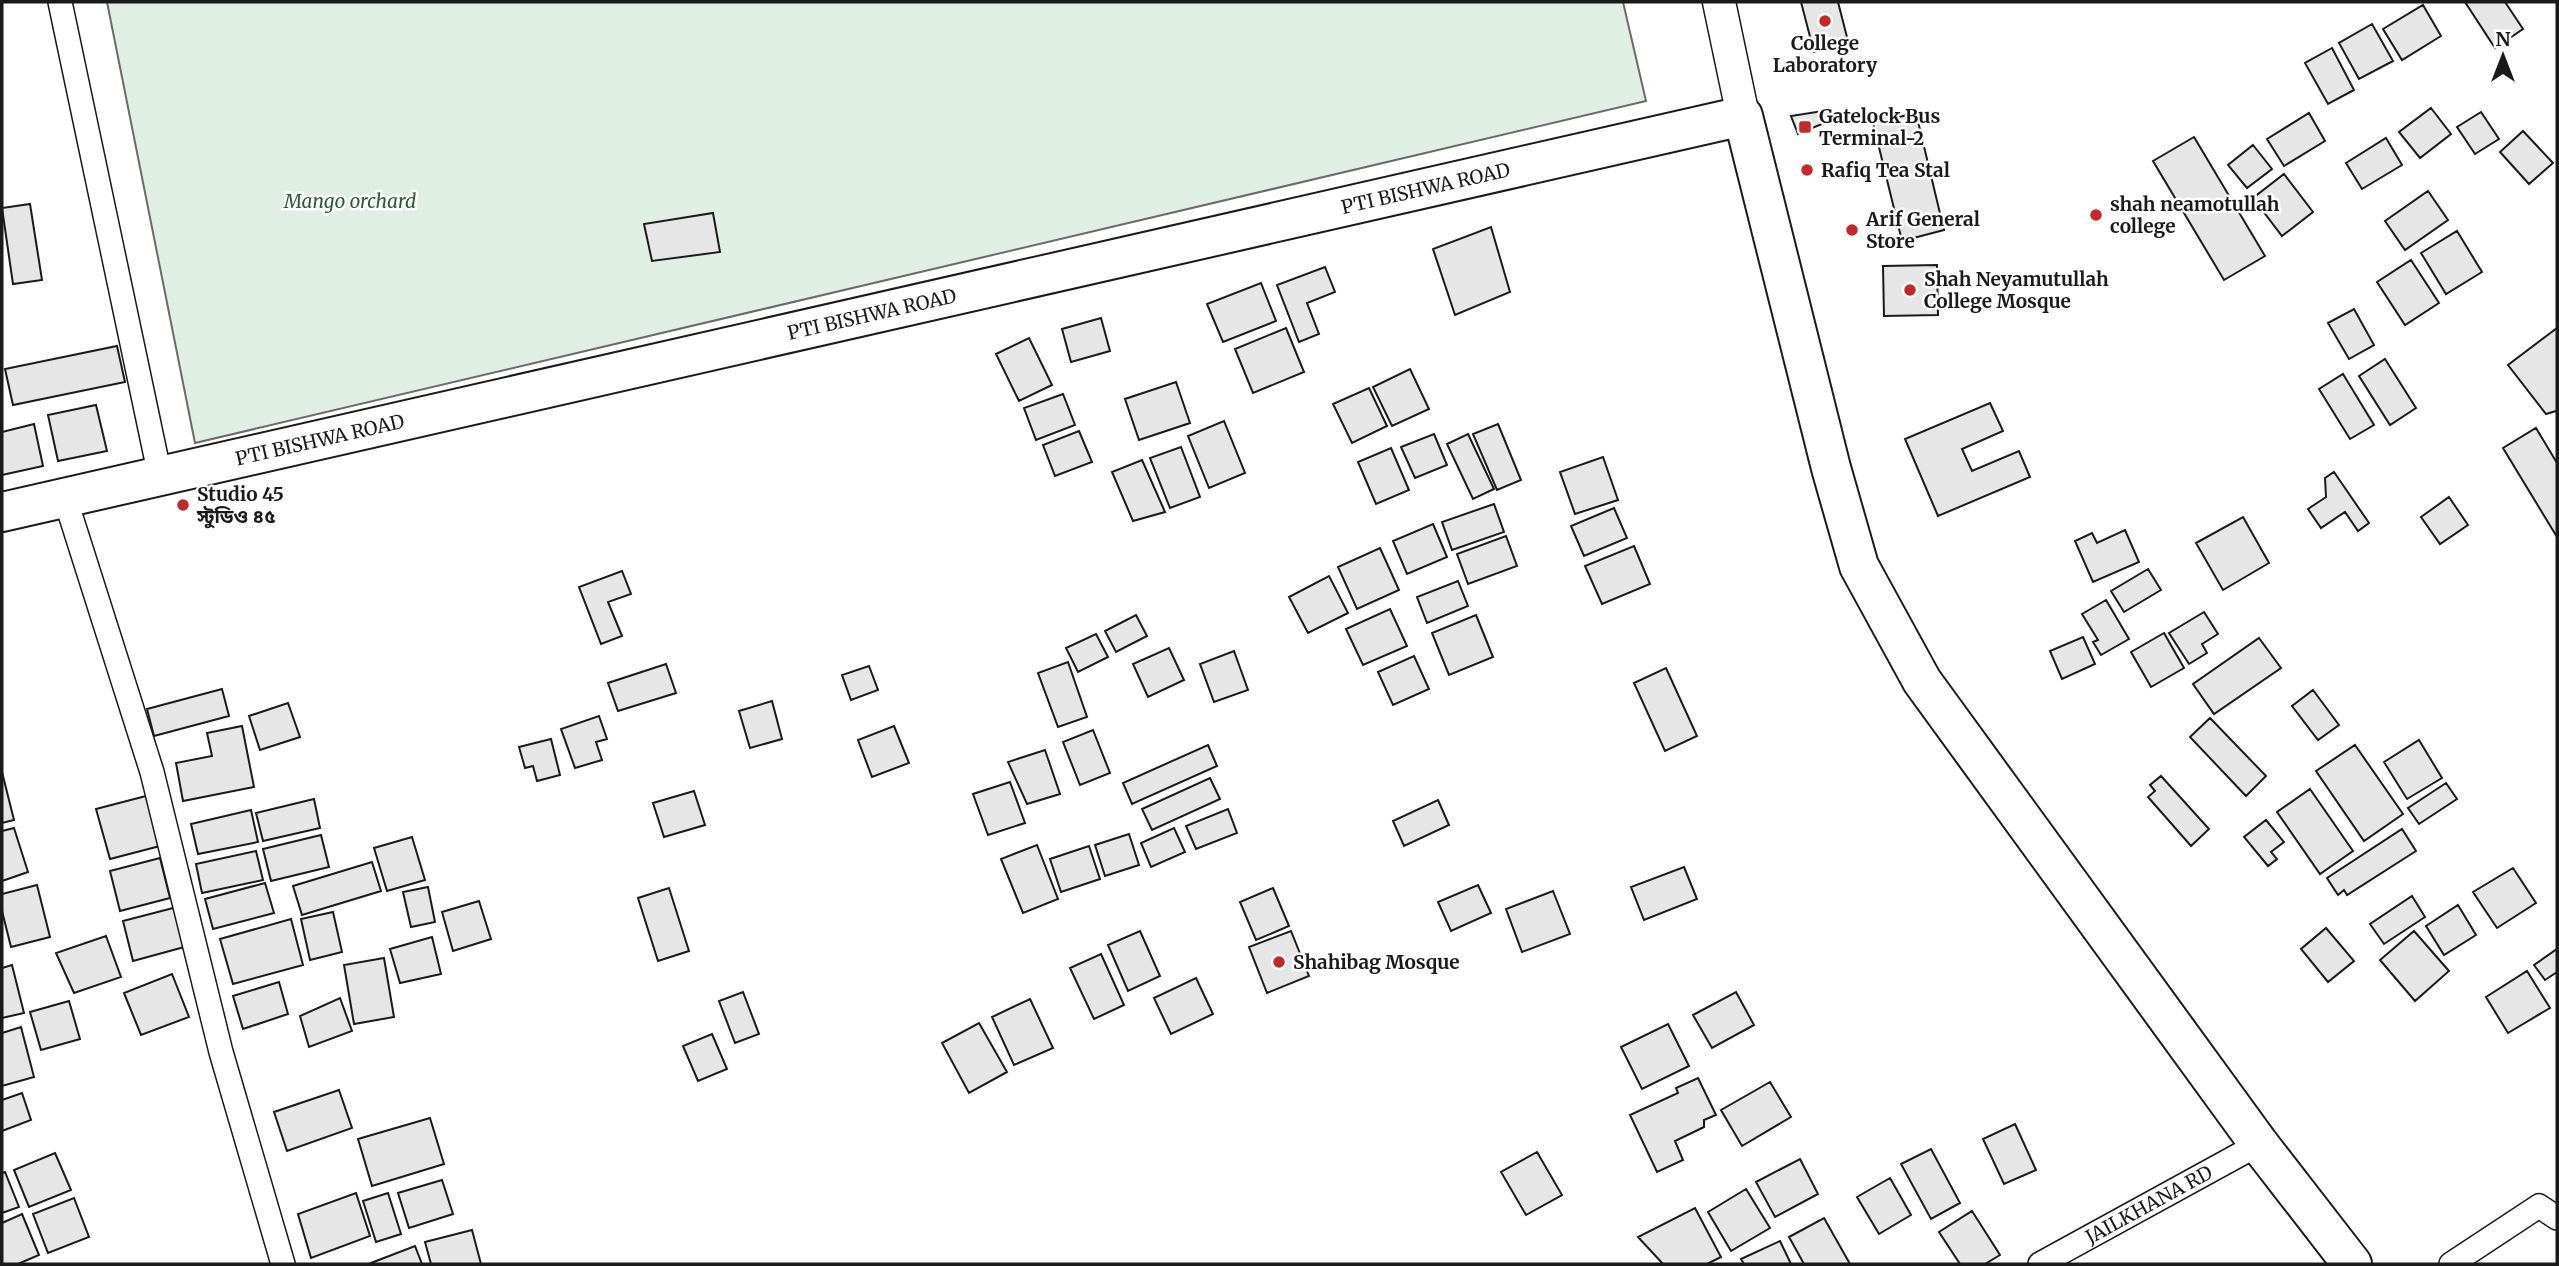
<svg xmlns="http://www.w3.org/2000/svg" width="2559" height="1266" font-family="Merriweather,'Noto Sans Bengali',serif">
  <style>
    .green { fill: #e0efe3; stroke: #6a6a6a; stroke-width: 2 }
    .building { fill: #e6e6e6; stroke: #1a1a1a; stroke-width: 2 }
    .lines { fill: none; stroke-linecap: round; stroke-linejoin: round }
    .minor-casing { stroke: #1a1a1a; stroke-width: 26 }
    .secondary-casing { stroke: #1a1a1a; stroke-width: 35 }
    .trunk-casing { stroke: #1a1a1a; stroke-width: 42 }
    .minor { stroke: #fff; stroke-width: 23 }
    .secondary { stroke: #fff; stroke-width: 32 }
    .trunk { stroke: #fff; stroke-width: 38 }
    .poi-dot { fill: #c62828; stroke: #fff; stroke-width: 2.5 }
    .labels { text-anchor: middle; stroke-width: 5; stroke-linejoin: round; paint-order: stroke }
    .poi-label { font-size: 19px; font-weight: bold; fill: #1a1a1a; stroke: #fff; text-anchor: start }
    .street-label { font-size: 19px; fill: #1a1a1a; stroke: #fff }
    .park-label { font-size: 19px; font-style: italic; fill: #2b5a34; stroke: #fff }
  </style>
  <rect width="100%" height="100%" fill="#fff"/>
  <!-- green -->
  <path class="green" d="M 107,2 L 1623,2 L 1646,101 L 195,443 Z"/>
  <!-- building -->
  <path class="building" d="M 1801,2 L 1838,2 L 1848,41 L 1814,52 Z
    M 2465,2 L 2505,2 L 2523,29 L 2495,48 Z
    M 2423,5 L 2441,36 L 2402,60 L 2383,29 Z
    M 2372,24 L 2393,61 L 2359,79 L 2339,43 Z
    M 2332,48 L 2354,90 L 2328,104 L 2305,63 Z
    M 2431,108 L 2451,134 L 2420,158 L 2399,132 Z
    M 1829,110 L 1836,112 L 1834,119 L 1798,134 L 1791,116 Z
    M 2481,112 L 2499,139 L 2475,154 L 2457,127 Z
    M 1916,113 L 1944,230 L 1902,241 L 1873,123 Z
    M 2309,113 L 2325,141 L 2284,166 L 2267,139 Z
    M 2523,131 L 2553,163 L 2529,184 L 2500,152 Z
    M 2194,137 L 2265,256 L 2224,280 L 2153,161 Z
    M 2386,138 L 2402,165 L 2362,189 L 2346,163 Z
    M 2253,145 L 2272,169 L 2247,188 L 2228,165 Z
    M 2284,174 L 2313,212 L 2282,236 L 2253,198 Z
    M 2428,191 L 2448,220 L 2405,250 L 2385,221 Z
    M 30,204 L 42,280 L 13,284 L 2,208 Z
    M 713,213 L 720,252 L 652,261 L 644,224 Z
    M 1491,227 L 1510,292 L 1455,315 L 1433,249 Z
    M 2457,231 L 2482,272 L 2446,294 L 2421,253 Z
    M 2411,260 L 2439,303 L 2405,325 L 2377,282 Z
    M 1937,265 L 1938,315 L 1884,316 L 1883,266 Z
    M 1325,267 L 1335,292 L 1307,303 L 1319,334 L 1299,342 L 1277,285 Z
    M 1261,283 L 1276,321 L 1223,342 L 1207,304 Z
    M 2354,309 L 2374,345 L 2349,359 L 2328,323 Z
    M 1101,318 L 1110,351 L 1071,362 L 1062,329 Z
    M 1286,328 L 1304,372 L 1253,393 L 1235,349 Z
    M 2557,328 L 2557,413 L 2556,411 L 2546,414 L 2508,365 Z
    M 1029,338 L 1052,385 L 1019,401 L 996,354 Z
    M 117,346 L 125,382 L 13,405 L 5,369 Z
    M 2385,359 L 2416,408 L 2390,425 L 2359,376 Z
    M 1410,369 L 1429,409 L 1392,426 L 1373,387 Z
    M 2343,374 L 2374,425 L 2350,439 L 2319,389 Z
    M 1176,382 L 1190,423 L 1139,440 L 1125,399 Z
    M 1369,388 L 1387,426 L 1352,443 L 1333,404 Z
    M 1063,394 L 1075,425 L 1036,440 L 1024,408 Z
    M 1990,403 L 2003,431 L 1962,449 L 1972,471 L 2019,451 L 2030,477 L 1938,516 L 1905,439 Z
    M 96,405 L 107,451 L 58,461 L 48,415 Z
    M 1224,421 L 1245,473 L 1209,488 L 1188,436 Z
    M 34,424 L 43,466 L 2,475 L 2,432 Z
    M 1498,424 L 1521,480 L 1497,490 L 1473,434 Z
    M 2536,428 L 2557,463 L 2557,537 L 2503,448 Z
    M 1079,431 L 1092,462 L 1055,476 L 1043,445 Z
    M 1434,434 L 1447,465 L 1415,478 L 1401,447 Z
    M 1468,434 L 1494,489 L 1473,499 L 1447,444 Z
    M 1181,447 L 1200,497 L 1170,508 L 1150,458 Z
    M 1391,448 L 1409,490 L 1376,504 L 1358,462 Z
    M 1603,457 L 1618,500 L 1575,514 L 1560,472 Z
    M 1142,460 L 1165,512 L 1133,521 L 1112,472 Z
    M 2334,472 L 2369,523 L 2358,531 L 2345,512 L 2321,528 L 2308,509 L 2326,497 L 2325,478 Z
    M 2449,497 L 2468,525 L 2440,544 L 2421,517 Z
    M 1494,504 L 1504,532 L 1452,550 L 1442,522 Z
    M 1614,508 L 1627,538 L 1584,556 L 1571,526 Z
    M 2243,517 L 2269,563 L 2223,590 L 2196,543 Z
    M 1433,524 L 1447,557 L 1407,574 L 1393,541 Z
    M 2125,530 L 2139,562 L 2093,582 L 2075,541 L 2092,533 L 2097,543 Z
    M 1506,536 L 1517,566 L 1468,584 L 1457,554 Z
    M 1634,546 L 1650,584 L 1602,604 L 1585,566 Z
    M 1380,548 L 1399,590 L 1357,609 L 1338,567 Z
    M 2148,569 L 2161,590 L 2124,612 L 2111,591 Z
    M 622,571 L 631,594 L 608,602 L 622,636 L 601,644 L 579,587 Z
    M 1329,576 L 1348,613 L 1308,633 L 1289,597 Z
    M 1458,581 L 1468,606 L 1427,623 L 1417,597 Z
    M 2106,600 L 2129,639 L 2101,655 L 2093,642 L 2098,640 L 2082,614 Z
    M 1390,609 L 1407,646 L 1363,665 L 1346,629 Z
    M 2204,612 L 2218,634 L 2202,644 L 2207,653 L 2189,664 L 2169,633 Z
    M 1136,615 L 1147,636 L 1116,652 L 1105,631 Z
    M 1476,615 L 1493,657 L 1449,675 L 1432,633 Z
    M 2164,633 L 2184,668 L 2151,687 L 2131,652 Z
    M 1096,634 L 1108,657 L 1078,672 L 1066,648 Z
    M 2083,637 L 2095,664 L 2062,679 L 2050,651 Z
    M 2259,638 L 2281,668 L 2214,714 L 2193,684 Z
    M 1169,648 L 1184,680 L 1148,697 L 1133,664 Z
    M 1234,651 L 1248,690 L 1214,702 L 1200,664 Z
    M 1414,656 L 1429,689 L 1393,705 L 1378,672 Z
    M 1068,662 L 1087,717 L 1058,727 L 1038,673 Z
    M 666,664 L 676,693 L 618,711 L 608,683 Z
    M 869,666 L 878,690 L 851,700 L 842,675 Z
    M 1666,668 L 1697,736 L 1665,751 L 1634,683 Z
    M 222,689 L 229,716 L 154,736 L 147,709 Z
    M 2313,690 L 2339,725 L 2318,740 L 2292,706 Z
    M 772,701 L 782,739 L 750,748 L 739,711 Z
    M 288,703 L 300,737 L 260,750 L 249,716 Z
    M 599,716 L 607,739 L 596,742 L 602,760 L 575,768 L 561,729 Z
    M 2210,718 L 2266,776 L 2246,796 L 2190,737 Z
    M 242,726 L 254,787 L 183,801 L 176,763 L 212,756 L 207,733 Z
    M 894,726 L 909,763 L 872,777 L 858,740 Z
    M 1093,730 L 1110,773 L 1080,785 L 1063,742 Z
    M 551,739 L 560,775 L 537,781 L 533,766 L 525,768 L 519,747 Z
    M 2419,740 L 2442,778 L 2407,799 L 2384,762 Z
    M 1208,745 L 1217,766 L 1132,804 L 1123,783 Z
    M 2355,745 L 2403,814 L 2364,841 L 2316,771 Z
    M 1045,750 L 1060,794 L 1027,804 L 1008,762 Z
    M 2,772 L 14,820 L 2,823 Z
    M 2161,776 L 2209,829 L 2191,846 L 2148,797 L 2155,791 L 2150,785 Z
    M 1210,778 L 1220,799 L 1152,830 L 1142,809 Z
    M 1010,782 L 1025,823 L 988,835 L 973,794 Z
    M 2446,783 L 2457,799 L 2419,824 L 2408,808 Z
    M 2310,789 L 2353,851 L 2320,874 L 2277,812 Z
    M 694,791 L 705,825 L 664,837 L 653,803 Z
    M 146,796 L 160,846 L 110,859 L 96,809 Z
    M 314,799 L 320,828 L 263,841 L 256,813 Z
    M 1438,800 L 1449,825 L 1404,846 L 1393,821 Z
    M 1228,809 L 1237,833 L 1196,849 L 1186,826 Z
    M 251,810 L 258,842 L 198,854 L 191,824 Z
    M 2266,820 L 2284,842 L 2271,852 L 2277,859 L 2268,866 L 2244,837 Z
    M 14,828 L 28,872 L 2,881 L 2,831 Z
    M 1174,828 L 1185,852 L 1151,867 L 1141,843 Z
    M 2402,829 L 2416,851 L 2347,895 L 2344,890 L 2338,895 L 2327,878 Z
    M 1129,834 L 1139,865 L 1105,876 L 1095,845 Z
    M 321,835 L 329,867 L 271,881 L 263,849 Z
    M 412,837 L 425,880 L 387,891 L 374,848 Z
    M 1037,845 L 1058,899 L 1023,913 L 1001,859 Z
    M 1089,846 L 1100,879 L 1061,892 L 1050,859 Z
    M 256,851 L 263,880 L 202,893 L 196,864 Z
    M 160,858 L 170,898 L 120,911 L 110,871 Z
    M 372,862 L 381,891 L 302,915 L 293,886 Z
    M 1684,867 L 1697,899 L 1644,920 L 1631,887 Z
    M 2513,868 L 2536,903 L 2497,928 L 2473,892 Z
    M 265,883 L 274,913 L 213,929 L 205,899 Z
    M 37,885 L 50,937 L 11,947 L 2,911 L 2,894 Z
    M 1478,885 L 1491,913 L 1451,931 L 1438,902 Z
    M 428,887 L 435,922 L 411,927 L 403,892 Z
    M 669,888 L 689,951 L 658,961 L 638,898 Z
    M 1273,888 L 1289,926 L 1256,940 L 1240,902 Z
    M 1553,891 L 1570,934 L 1522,952 L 1506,909 Z
    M 2412,896 L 2425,917 L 2384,944 L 2370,924 Z
    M 479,901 L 491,939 L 453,951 L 442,912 Z
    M 2458,905 L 2476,935 L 2444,955 L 2426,926 Z
    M 177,907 L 188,946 L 133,961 L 123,921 Z
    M 333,912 L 342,952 L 310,960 L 301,919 Z
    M 291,919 L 303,965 L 233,984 L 220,939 Z
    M 2326,928 L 2354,961 L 2328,982 L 2301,949 Z
    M 1140,931 L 1160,976 L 1128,991 L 1108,945 Z
    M 1291,931 L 1309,976 L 1267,993 L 1249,947 Z
    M 2414,931 L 2449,971 L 2415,1001 L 2380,960 Z
    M 106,936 L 121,977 L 74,993 L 56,953 Z
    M 432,937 L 441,974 L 400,983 L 390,949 Z
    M 2557,949 L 2557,972 L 2545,980 L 2534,965 Z
    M 1101,954 L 1124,1005 L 1094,1019 L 1070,968 Z
    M 384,958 L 394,1017 L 354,1024 L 344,965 Z
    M 12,965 L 24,1013 L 2,1018 L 2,968 Z
    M 2527,971 L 2550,1008 L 2508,1033 L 2486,997 Z
    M 172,974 L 189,1017 L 141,1035 L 124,993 Z
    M 1196,978 L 1213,1014 L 1171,1034 L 1154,998 Z
    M 279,982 L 288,1014 L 243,1029 L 233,996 Z
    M 743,992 L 759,1034 L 735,1043 L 719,1001 Z
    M 1736,992 L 1754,1025 L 1712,1048 L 1693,1015 Z
    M 340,998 L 352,1031 L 309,1047 L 300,1016 Z
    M 1030,999 L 1053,1048 L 1014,1065 L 992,1017 Z
    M 69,1001 L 80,1039 L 41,1050 L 30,1012 Z
    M 979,1023 L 1007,1072 L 969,1093 L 942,1043 Z
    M 1668,1024 L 1689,1066 L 1642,1089 L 1621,1047 Z
    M 21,1027 L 34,1077 L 2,1086 L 2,1033 Z
    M 712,1034 L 727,1069 L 698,1081 L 683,1046 Z
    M 1698,1078 L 1716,1115 L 1704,1120 L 1704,1127 L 1675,1141 L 1683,1160 L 1657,1172 L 1630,1115 L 1678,1093 L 1676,1088 Z
    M 1770,1082 L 1791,1117 L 1742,1146 L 1721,1110 Z
    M 339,1090 L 352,1128 L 287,1151 L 274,1112 Z
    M 22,1093 L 31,1120 L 2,1131 L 2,1100 Z
    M 430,1118 L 444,1164 L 372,1186 L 358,1139 Z
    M 2015,1124 L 2036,1170 L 2004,1184 L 1983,1139 Z
    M 1931,1149 L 1960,1203 L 1931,1219 L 1901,1164 Z
    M 1537,1152 L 1562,1195 L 1526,1215 L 1501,1172 Z
    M 55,1153 L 71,1190 L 29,1207 L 14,1170 Z
    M 1800,1159 L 1818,1194 L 1775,1217 L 1756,1182 Z
    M 5,1172 L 19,1207 L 2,1213 L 2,1173 Z
    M 1890,1178 L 1911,1215 L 1879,1234 L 1857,1197 Z
    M 442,1180 L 453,1214 L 409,1228 L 398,1193 Z
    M 1746,1189 L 1770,1228 L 1731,1251 L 1708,1212 Z
    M 356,1193 L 370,1236 L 311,1258 L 298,1214 Z
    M 388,1193 L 401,1234 L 376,1242 L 363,1201 Z
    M 74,1198 L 89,1237 L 48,1253 L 33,1214 Z
    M 1695,1208 L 1721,1257 L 1707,1264 L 1663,1264 L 1638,1237 Z
    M 1972,1211 L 2000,1255 L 1985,1264 L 1960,1264 L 1939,1232 Z
    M 22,1214 L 39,1255 L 18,1264 L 2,1264 L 2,1223 Z
    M 1824,1218 L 1850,1264 L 1804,1264 L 1789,1237 Z
    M 472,1230 L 481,1264 L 431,1264 L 425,1242 Z
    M 1780,1241 L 1791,1264 L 1744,1264 L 1741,1259 Z
    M 415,1246 L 422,1264 L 372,1264 L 371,1263 Z"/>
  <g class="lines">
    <defs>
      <g id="minor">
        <path d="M 60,2 L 160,476"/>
        <path d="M 65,498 L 152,772 L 221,1052 L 283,1264"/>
        <path id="s1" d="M 2040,1264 L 2259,1144"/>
        <path d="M 2451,1264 L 2539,1206 L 2557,1218"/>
      </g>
      <path id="secondary" d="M 1719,2 L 1743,116"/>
      <g id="trunk">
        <path id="s2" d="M 2,512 L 1743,116 L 1831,468 L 1859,566 L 1922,681 L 2259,1144 L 2352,1264"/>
      </g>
    </defs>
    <!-- minor casing -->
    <use href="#minor" class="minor-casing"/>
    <!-- secondary casing -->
    <use href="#secondary" class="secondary-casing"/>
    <!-- trunk casing -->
    <use href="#trunk" class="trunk-casing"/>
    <!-- minor -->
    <use href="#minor" class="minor"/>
    <!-- secondary -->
    <use href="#secondary" class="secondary"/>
    <!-- trunk -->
    <use href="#trunk" class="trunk"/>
  </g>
  <!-- markers -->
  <g class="poi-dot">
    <circle cx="1825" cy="21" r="7"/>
    <rect x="1798" y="120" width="14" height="14" rx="3.5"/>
    <circle cx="1807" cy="170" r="7"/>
    <circle cx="2096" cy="215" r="7"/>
    <circle cx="1852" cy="230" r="7"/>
    <circle cx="1910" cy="290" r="7"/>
    <circle cx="183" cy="505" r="7"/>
    <circle cx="1279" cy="962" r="7"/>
  </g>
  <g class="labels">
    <!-- poi labels -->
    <g class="poi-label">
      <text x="1825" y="50" text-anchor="middle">College<tspan x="1825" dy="22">Laboratory</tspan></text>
      <text x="1819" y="123">Gatelock Bus<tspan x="1819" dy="22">Terminal-2</tspan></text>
      <text x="1821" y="177">Rafiq Tea Stal</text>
      <text x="2110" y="211">shah neamotullah<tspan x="2110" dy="22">college</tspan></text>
      <text x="1866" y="226">Arif General<tspan x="1866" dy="22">Store</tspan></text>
      <text x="1924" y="286">Shah Neyamutullah<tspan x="1924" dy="22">College Mosque</tspan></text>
      <text x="197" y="501">Studio 45<tspan x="197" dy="22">স্টুডিও ৪৫</tspan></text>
      <text x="1293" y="969">Shahibag Mosque</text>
    </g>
    <!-- street labels -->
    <g class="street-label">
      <text dy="7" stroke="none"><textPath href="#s2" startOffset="1460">PTI BISHWA ROAD</textPath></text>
      <text dy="7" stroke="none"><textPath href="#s2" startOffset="892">PTI BISHWA ROAD</textPath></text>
      <text dy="7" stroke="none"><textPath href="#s2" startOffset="326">PTI BISHWA ROAD</textPath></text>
      <text dy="7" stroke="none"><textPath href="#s1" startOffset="124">JAILKHANA RD</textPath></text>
    </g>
    <!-- park labels -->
    <g class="park-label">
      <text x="350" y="208">Mango orchard</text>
    </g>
  </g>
  <!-- border -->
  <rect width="2559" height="1266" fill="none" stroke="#1a1a1a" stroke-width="7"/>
  <!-- north arrow -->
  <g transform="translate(2503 56)" stroke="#ffffff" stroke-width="5" paint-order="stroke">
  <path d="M0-5L12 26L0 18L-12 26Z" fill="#1a1a1a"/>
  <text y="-10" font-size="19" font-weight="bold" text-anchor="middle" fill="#1a1a1a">N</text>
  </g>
</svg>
